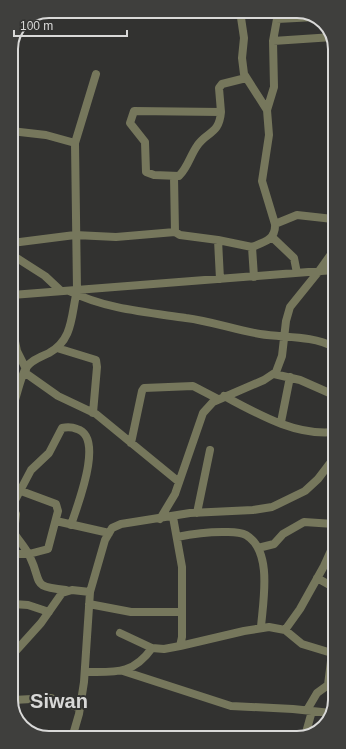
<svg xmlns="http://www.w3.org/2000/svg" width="346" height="749" font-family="Helvetica,sans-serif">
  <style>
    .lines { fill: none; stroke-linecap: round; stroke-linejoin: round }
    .minor { stroke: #76775c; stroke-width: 8 }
    .labels { text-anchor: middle; stroke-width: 4; stroke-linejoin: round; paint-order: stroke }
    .town-label { font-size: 20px; font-weight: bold; fill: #d9d9d8; stroke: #323230 }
    .rim { fill: none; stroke: #d9d9d8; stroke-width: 2 }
  </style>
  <rect width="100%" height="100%" fill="#323230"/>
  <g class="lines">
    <!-- minor -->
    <path class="minor" d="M 240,11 L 244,38 L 242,58 L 244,74 L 267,110
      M 316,17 L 277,19 L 273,41 L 333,37
      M 273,41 L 274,87 L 267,110 L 269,135 L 262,181 L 275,224 L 297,215 L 333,219
      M 221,112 C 219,135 207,131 197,146 C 190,156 188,167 179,176 L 154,175 L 146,172 L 145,142 L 130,123 L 134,111 L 221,112 L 219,88 L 222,84 L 246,78
      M 11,131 L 46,135 L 75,143
      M 174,177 L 175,232 L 180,235 L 218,240 L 252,247 L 254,277
      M 272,237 L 294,258 L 297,273
      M 218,240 L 220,279
      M 12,243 L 75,235 L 116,237 L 175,232
      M 252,247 C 265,242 276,239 275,224
      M 12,255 L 45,276 L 61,291
      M 77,290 L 75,143 L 96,74
      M 69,291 C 106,309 145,312 186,318 C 211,321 235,330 260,334 C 285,338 311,335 334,347
      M 12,295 L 334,270
      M 12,327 L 17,351 L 26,369
      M 57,348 L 96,360 L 97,367 L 93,413
      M 24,372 L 58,396 L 96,414 L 179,482
      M 274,374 L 300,380 L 334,395
      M 224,396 C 258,414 295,436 334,432
      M 12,409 C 16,399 21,375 26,368 C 31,360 41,357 49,353 C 72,340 71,319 76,295
      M 281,422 L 290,377
      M 131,443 L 142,391 L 144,388 L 193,386 L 218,399
      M 12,506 L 31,470 L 49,453 L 62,428 C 67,427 72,427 77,429 C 105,437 77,506 71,525
      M 12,507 L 16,514 L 14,533 C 19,541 26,548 30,557 C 43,584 30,586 66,590
      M 197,513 L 210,450
      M 160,519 L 175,494 L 203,413 L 213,402 L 264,380 L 276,372 L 282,356 L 286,321 L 290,307 L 319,271 L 334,250
      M 56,521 L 109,533
      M 177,537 C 192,534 206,532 222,532 C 230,532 239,531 246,535 C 273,551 263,601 261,627
      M 258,548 L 274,544 L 283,534 L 304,522 L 334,524
      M 13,554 L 29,554 L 48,549 L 58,511 L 56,504 L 21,491
      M 317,578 L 335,588
      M 13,604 L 28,605 L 49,612
      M 89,604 L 131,612 L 182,612
      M 285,630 L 300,609 L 324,566 L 334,544
      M 180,646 L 244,631 L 269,627 L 285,630 L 302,644 L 335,654
      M 152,648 L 164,649 L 180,646 L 182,637 L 182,567 L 173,517
      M 13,654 L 41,623 L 62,593 L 72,590 L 90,592
      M 123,671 L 231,706 L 293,709 L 331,713
      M 85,672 C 115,672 133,675 152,648 L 120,633
      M 13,700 L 51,698 L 80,708
      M 307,710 L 317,693 L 328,685 L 332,653
      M 305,736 L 312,711
      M 72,738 L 79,714 L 84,682 L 90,592 L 105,540 L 112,528 L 121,524 L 190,513 L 253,510 L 272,507 L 305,491 L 318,479 L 334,458"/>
  </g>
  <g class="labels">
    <!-- town labels -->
    <g class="town-label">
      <text x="59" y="708">Siwan</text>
    </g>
  </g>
  <!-- crop -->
  <path d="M0 0H346V749H0ZM49 18H297A31 31 0 0 1 328 49V700A31 31 0 0 1 297 731H49A31 31 0 0 1 18 700V49A31 31 0 0 1 49 18Z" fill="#3f3f3d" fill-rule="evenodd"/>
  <path class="rim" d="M49 18H297A31 31 0 0 1 328 49V700A31 31 0 0 1 297 731H49A31 31 0 0 1 18 700V49A31 31 0 0 1 49 18Z"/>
  <!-- scale -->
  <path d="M14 30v6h113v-6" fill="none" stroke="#d9d9d8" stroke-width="2"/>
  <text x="20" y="30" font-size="12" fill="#d9d9d8" stroke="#323230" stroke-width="3" paint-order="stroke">100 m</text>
</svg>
